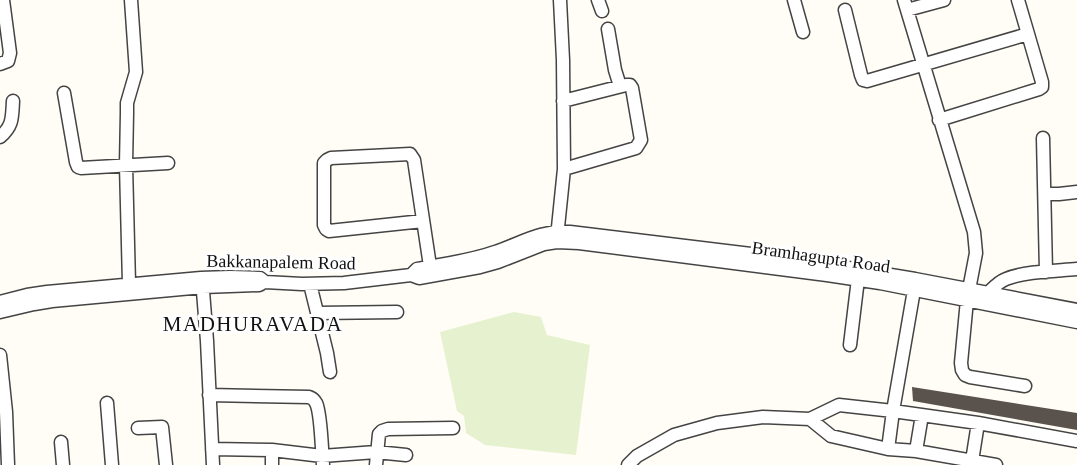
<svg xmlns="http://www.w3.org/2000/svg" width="1077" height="465" font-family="'Times New Roman',serif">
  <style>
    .pitch { fill: #e6f2cf }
    .building { fill: #5a524d }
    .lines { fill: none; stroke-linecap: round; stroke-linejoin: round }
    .minor-casing { stroke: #444; stroke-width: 15 }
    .minor { stroke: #fff; stroke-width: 12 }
    .labels { text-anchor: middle; stroke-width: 6; stroke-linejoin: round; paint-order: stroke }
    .street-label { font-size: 18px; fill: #111; stroke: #fff }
    .quarter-label { font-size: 21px; letter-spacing: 1.5px; fill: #111; stroke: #fff }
  </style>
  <rect width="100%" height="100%" fill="#fffdf5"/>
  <!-- pitch -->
  <path class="pitch" d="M 514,312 L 541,317 L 547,335 L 590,345 L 576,455 L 485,445 L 466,433 L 464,416 L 457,411 L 440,332 Z"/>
  <!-- building -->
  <path class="building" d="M 912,387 L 1077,413 L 1077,430 L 913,401 Z"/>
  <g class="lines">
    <defs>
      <path id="minor" d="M 598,0 L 602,11
        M 794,0 L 803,32
        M 904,0 L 974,232 L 976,253 L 967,300 L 961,363 L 962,370 L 965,375 L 970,377 L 1025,386
        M 845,10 L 861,75 L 863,80 L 867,81 L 1028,34 L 1018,0
        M 907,10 L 944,0
        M 608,29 L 615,70 L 620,86
        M 0,64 L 8,61 L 10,53 L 3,0
        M 64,93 L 76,162 L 78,167 L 81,168 L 168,163
        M 563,101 L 626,85 L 630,85 L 632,88 L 641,140 L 636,148 L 564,169
        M 939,120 L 1039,89 L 1042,87 L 1042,82 L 1028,34
        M 0,137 C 13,126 12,118 13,101
        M 1043,138 L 1046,272
        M 1045,194 L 1059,194 L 1077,192
        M 423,221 L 329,231 L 326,229 L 324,225 L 324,163 L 327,160 L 331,158 L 410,154 L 414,160 L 430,266
        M 557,237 L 564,169 L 563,60 L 560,0
        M 411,275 L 417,269 C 443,264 470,261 495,252 C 522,243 540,230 570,232 L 800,260 L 915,279 L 1077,310
        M 202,279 L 207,341 L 213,465
        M 129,284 L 126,165 L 127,113 L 127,103 L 136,72 L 131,0
        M 310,284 L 327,353 L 330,372
        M 914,290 L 893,411 L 978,423 L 1077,441
        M 987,294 C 993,288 998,282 1006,279 C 1026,271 1055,271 1077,269
        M 0,302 L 27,295 L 47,292 L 201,278 L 230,277 L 260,278 L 265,282 L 302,284 L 344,283 L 411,275 L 419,278 L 480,267 L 498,262 L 544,244 L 557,242 L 579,243 L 827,275 L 880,283 L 1077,322
        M 0,312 L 34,304 L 52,301 L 203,287 L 259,285 L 261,284
        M 318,313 L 397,312
        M 850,345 L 858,279
        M 0,355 L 6,412 L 8,465
        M 209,395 L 309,397 C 313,399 313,398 316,403 C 321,412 322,452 323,465
        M 107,403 L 112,465
        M 138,428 L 162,427 L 166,465
        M 61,442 L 63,465
        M 212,449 L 272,450 L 322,456 L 376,452 L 406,455
        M 888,449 L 916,451 L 996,465
        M 916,451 L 922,415
        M 972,461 L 978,423
        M 272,465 L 272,450
        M 376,465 L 379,434 L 382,431 L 388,429 L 453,428
        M 628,465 L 637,456 L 674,435 L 717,423 L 763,417 L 810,419 L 839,405 L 893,411 L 888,449 L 831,436 L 810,419"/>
    </defs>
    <!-- minor casing -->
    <use href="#minor" class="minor-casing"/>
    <!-- minor -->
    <use href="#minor" class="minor"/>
  </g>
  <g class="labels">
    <!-- street labels -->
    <g class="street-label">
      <text transform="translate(821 257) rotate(8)" y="6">Bramhagupta Road</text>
      <text transform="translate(281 262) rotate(1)" y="6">Bakkanapalem Road</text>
    </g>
    <!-- quarter labels -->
    <g class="quarter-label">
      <text x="253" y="331">MADHURAVADA</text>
    </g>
  </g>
</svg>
